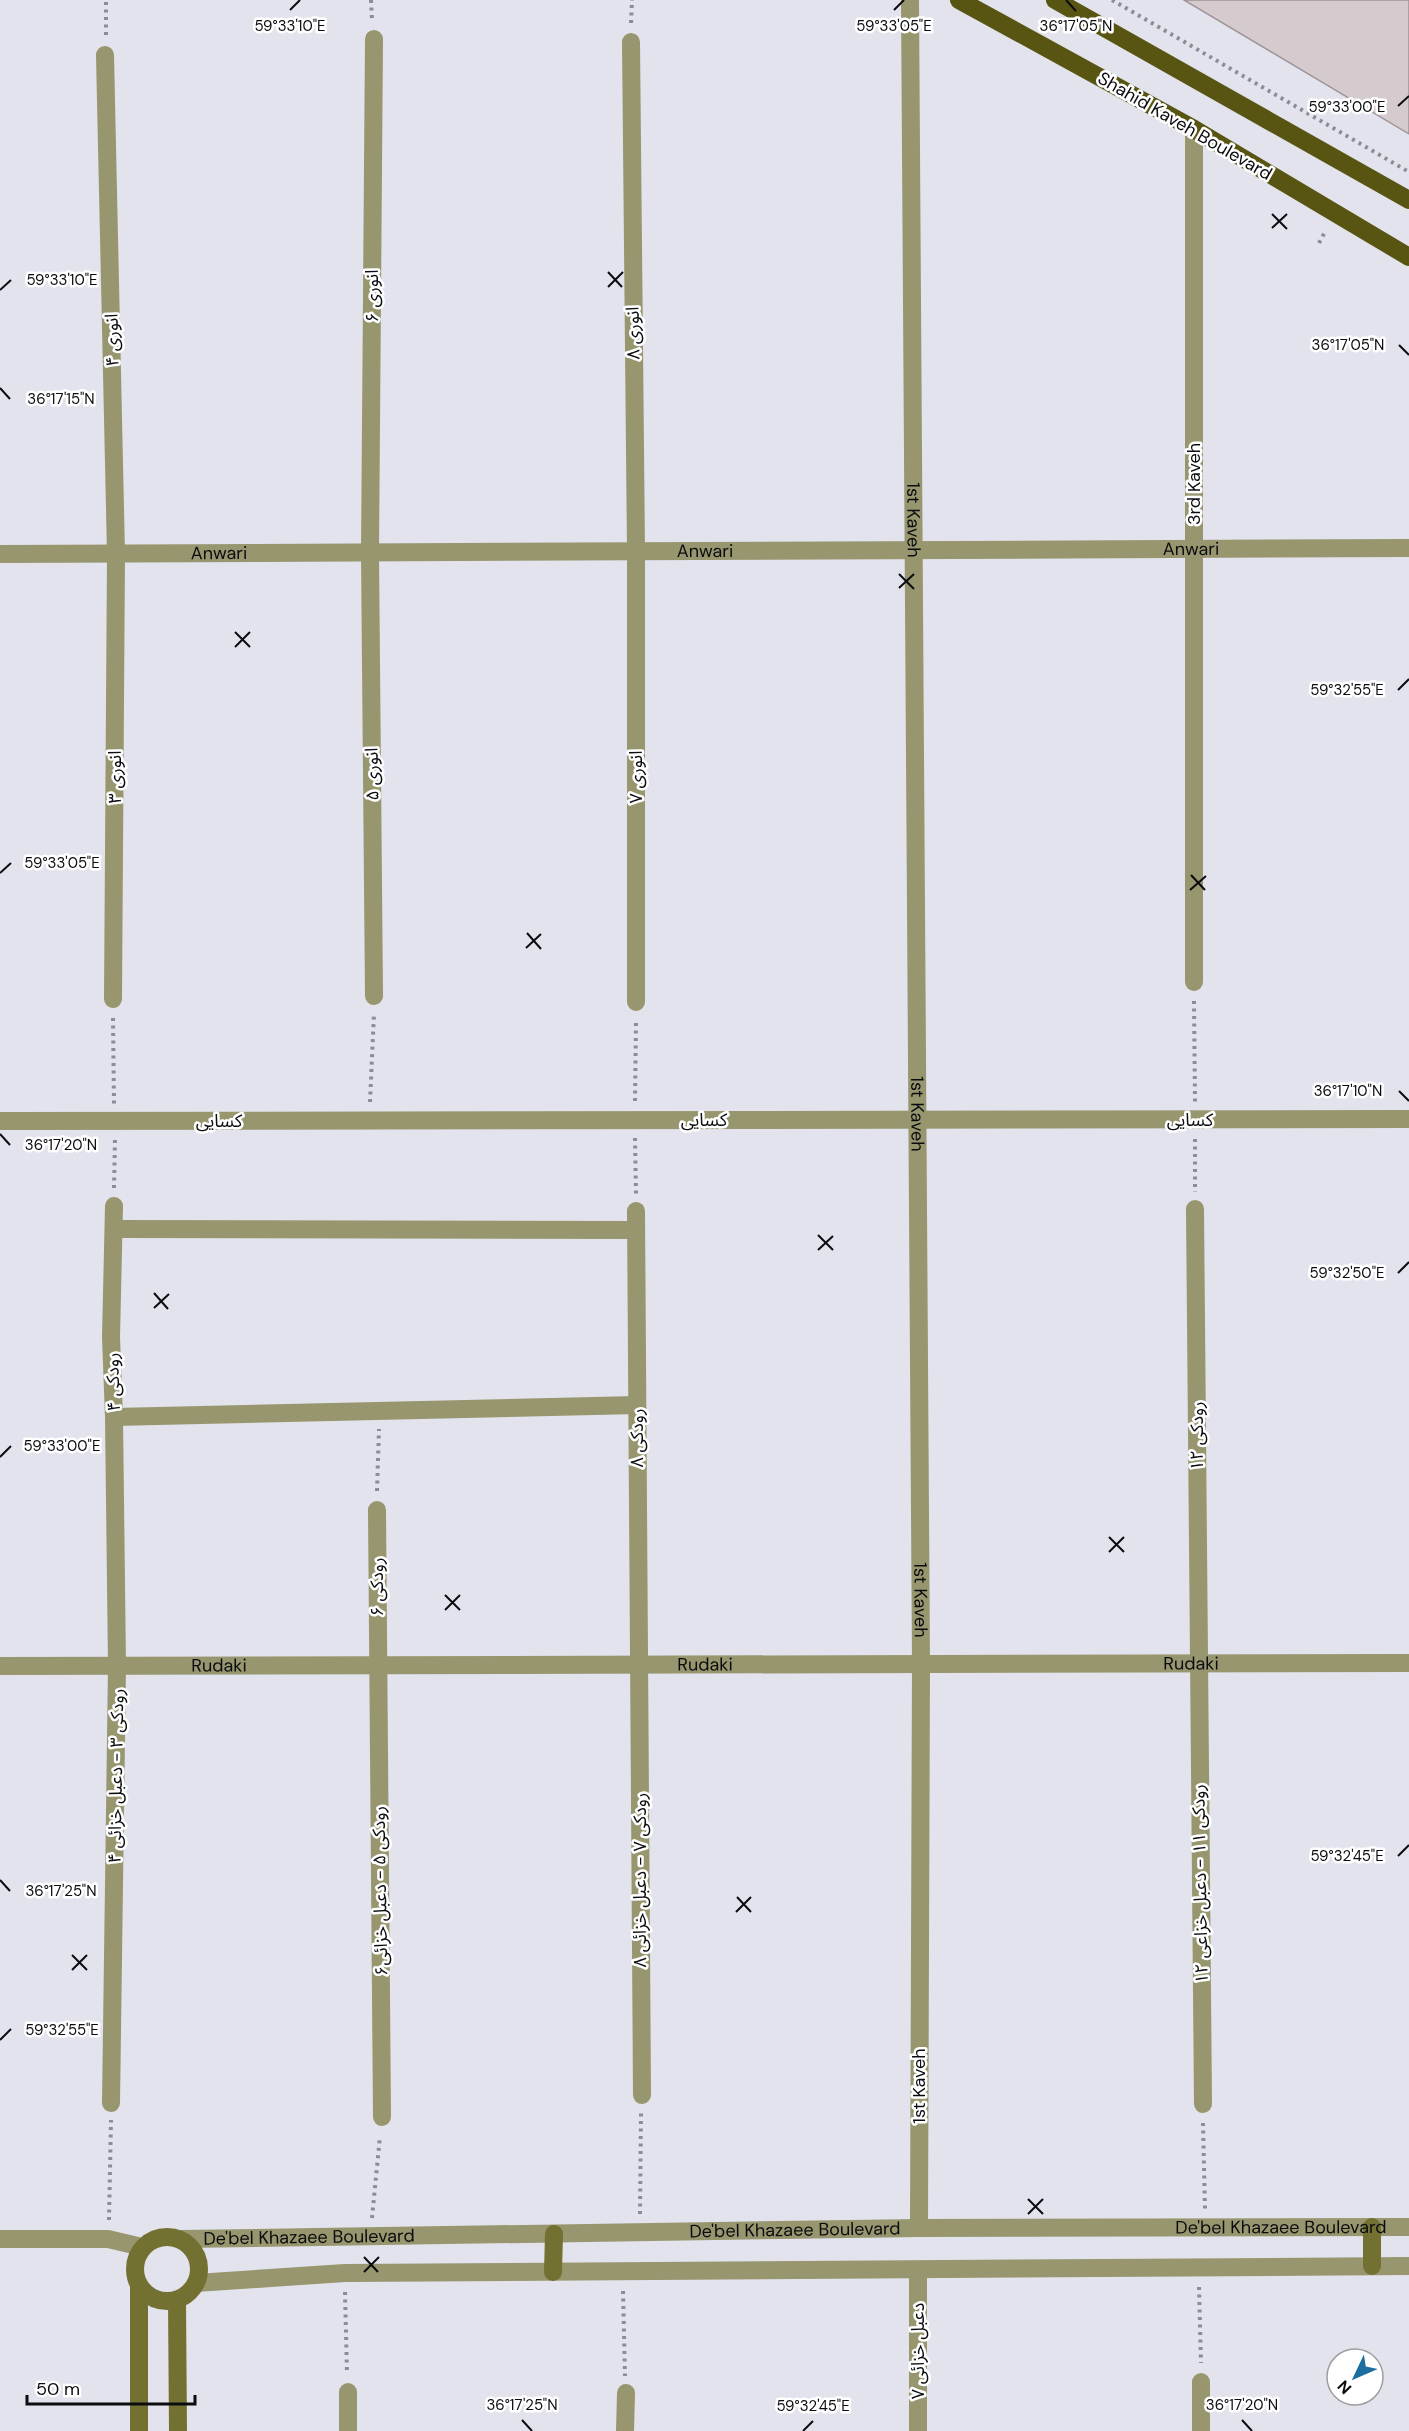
<svg xmlns="http://www.w3.org/2000/svg" width="1409" height="2431" font-family="'DM Sans','Noto Sans Arabic',sans-serif">
  <style>
    .building { fill: #d5cace; stroke: #9d9296; stroke-width: 1.5 }
    .lines { fill: none; stroke-linecap: round; stroke-linejoin: round }
    .path { stroke: #8c8d94; stroke-width: 4; stroke-dasharray: 3 4.5; stroke-linecap: butt }
    .street { stroke: #97966e; stroke-width: 18 }
    .secondary { stroke: #737132; stroke-width: 18 }
    .primary { stroke: #585513; stroke-width: 18 }
    .ticks { fill: none; stroke: #0b0c0f; stroke-width: 2 }
    .labels { text-anchor: middle; stroke-width: 5; stroke-linejoin: round; paint-order: stroke }
    .street-label { font-size: 18px; fill: #0b0c0f; stroke: #fff }
    .ticks-label { font-size: 15px; text-anchor: middle; fill: #0b0c0f; stroke: #fff; stroke-width: 5; stroke-linejoin: round; paint-order: stroke }
  </style>
  <rect width="100%" height="100%" fill="#e2e3ed"/>
  <!-- building -->
  <path class="building" d="M 1184,0 L 1409,0 L 1409,134 Z"/>
  <g class="lines">
    <!-- path -->
    <path class="path" d="M 371,0 L 372,20
      M 1112,0 L 1409,172
      M 631,23 L 632,0
      M 106,35 L 106,0
      M 1319,243 L 1326,230
      M 1194,1001 L 1195,1102
      M 113,1018 L 114,1104
      M 635,1101 L 636,1021
      M 370,1102 L 374,1013
      M 635,1138 L 636,1194
      M 1195,1139 L 1195,1192
      M 114,1188 L 115,1138
      M 377,1491 L 379,1429
      M 1203,2123 L 1205,2209
      M 640,2214 L 641,2113
      M 372,2218 L 380,2136
      M 109,2220 L 111,2120
      M 1199,2287 L 1201,2363
      M 623,2291 L 625,2376
      M 345,2292 L 347,2374"/>
    <!-- street -->
    <g class="street">
      <path id="s1" d="M 910,0 L 921,1664 L 919,2228"/>
      <path d="M 374,39 L 370,553 L 374,996"/>
      <path d="M 631,42 L 636,551 L 636,1002"/>
      <path d="M 105,55 L 116,554 L 113,999"/>
      <path id="s2" d="M 0,554 L 1409,548"/>
      <path d="M 1194,982 L 1194,129"/>
      <path d="M 0,1121 L 1409,1119"/>
      <path d="M 1195,1209 L 1203,2104"/>
      <path d="M 636,1211 L 642,2095"/>
      <path d="M 114,1229 L 636,1230"/>
      <path d="M 114,1417 L 637,1405"/>
      <path d="M 377,1510 L 382,2117"/>
      <path id="s3" d="M 0,1666 L 1409,1663"/>
      <path d="M 111,2103 L 117,1666 L 114,1417 L 111,1337 L 114,1206"/>
      <path d="M 0,2239 L 108,2239 L 142,2247"/>
      <path id="s4" d="M 181,2239 L 919,2228 L 1409,2227"/>
      <path d="M 196,2283 L 345,2273 L 1409,2266"/>
      <path d="M 348,2392 L 348,2431"/>
      <path d="M 625,2431 L 626,2393"/>
      <path d="M 918,2431 L 918,2271"/>
      <path d="M 1201,2431 L 1201,2382"/>
    </g>
    <!-- secondary -->
    <path class="secondary" d="M135 2269a32 32 0 1 1 64 0a32 32 0 1 1-64 0Z
      M 1372,2266 L 1372,2227
      M 553,2272 L 554,2234
      M 139,2287 L 139,2431
      M 177,2300 L 178,2431"/>
    <!-- primary -->
    <path class="primary" d="M 959,0 L 1194,129 L 1409,257
      M 1055,0 L 1409,200"/>
  </g>
  <!-- ticks -->
  <path class="ticks" d="M 1066,0 L 1076,11M 290,10 L 300,0M 894,10 L 904,0M 1398,106 L 1409,96M 1272,214 L 1287,229M 1272,228 L 1287,214M 608,272 L 622,287M 608,287 L 623,272M 0,290 L 11,280M 1399,345 L 1409,355M 0,388 L 10,399M 899,574 L 914,589M 899,588 L 914,574M 235,632 L 250,647M 235,647 L 250,632M 1398,690 L 1409,679M 0,873 L 11,863M 1191,875 L 1205,890M 1190,890 L 1206,876M 527,933 L 541,949M 526,948 L 541,934M 1399,1091 L 1409,1101M 0,1134 L 10,1145M 818,1235 L 833,1250M 818,1250 L 833,1236M 1398,1273 L 1409,1262M 154,1293 L 168,1309M 154,1308 L 169,1294M 0,1457 L 11,1446M 1109,1537 L 1124,1552M 1109,1552 L 1124,1537M 445,1595 L 460,1610M 445,1610 L 460,1595M 1398,1856 L 1409,1845M 0,1880 L 10,1891M 737,1897 L 751,1912M 736,1912 L 751,1897M 72,1955 L 87,1970M 72,1970 L 87,1955M 0,2040 L 11,2029M 1028,2199 L 1043,2214M 1028,2214 L 1043,2199M 364,2257 L 378,2272M 364,2272 L 379,2257M 522,2420 L 532,2431M 1242,2420 L 1252,2431M 803,2431 L 813,2421"/>
  <g class="labels">
    <!-- street labels -->
    <g class="street-label">
      <text transform="translate(1185 126) rotate(30)" y="6">Shahid Kaveh Boulevard</text>
      <text transform="translate(372 296) rotate(-90)" y="6">انوری ۶</text>
      <text transform="translate(633 333) rotate(-91)" y="6">انوری ۸</text>
      <text transform="translate(112 340) rotate(-91)" y="6">انوری ۴</text>
      <text transform="translate(1194 484) rotate(-90)" y="6">3rd Kaveh</text>
      <text dy="6" stroke="none"><textPath href="#s1" startOffset="520">1st Kaveh</textPath></text>
      <text dy="6" stroke="none"><textPath href="#s2" startOffset="1191">Anwari</textPath></text>
      <text dy="6" stroke="none"><textPath href="#s2" startOffset="705">Anwari</textPath></text>
      <text dy="6" stroke="none"><textPath href="#s2" startOffset="219">Anwari</textPath></text>
      <text transform="translate(372 774) rotate(-91)" y="6">انوری ۵</text>
      <text transform="translate(115 777) rotate(-90)" y="6">انوری ۳</text>
      <text transform="translate(636 777) rotate(-90)" y="6">انوری ۷</text>
      <text dy="6" stroke="none"><textPath href="#s1" startOffset="1114">1st Kaveh</textPath></text>
      <text x="704" y="1126">کسایی</text>
      <text x="1190" y="1126">کسایی</text>
      <text x="219" y="1127">کسایی</text>
      <text transform="translate(113 1382) rotate(-92)" y="6">رودکی ۴</text>
      <text transform="translate(1197 1436) rotate(-90)" y="6">رودکی ۱۲</text>
      <text transform="translate(637 1438) rotate(-90)" y="6">رودکی ۸</text>
      <text transform="translate(377 1587) rotate(-90)" y="6">رودکی ۶</text>
      <text dy="6" stroke="none"><textPath href="#s1" startOffset="1600">1st Kaveh</textPath></text>
      <text dy="6" stroke="none"><textPath href="#s3" startOffset="1191">Rudaki</textPath></text>
      <text dy="6" stroke="none"><textPath href="#s3" startOffset="219">Rudaki</textPath></text>
      <text dy="6" stroke="none"><textPath href="#s3" startOffset="705">Rudaki</textPath></text>
      <text transform="translate(116 1776) rotate(-89)" y="6">رودکی ۳ - دعبل خزائی ۴</text>
      <text transform="translate(640 1880) rotate(-90)" y="6">رودکی ۷ - دعبل خزائی ۸</text>
      <text transform="translate(1200 1884) rotate(-91)" y="6">رودکی ۱۱ - دعبل خزاعی ۱۲</text>
      <text transform="translate(380 1891) rotate(-91)" y="6">رودکی ۵ - دعبل خزائی۶</text>
      <text transform="translate(919 2086) rotate(-90)" y="6">1st Kaveh</text>
      <text dy="6" stroke="none"><textPath href="#s4" startOffset="1100">De'bel Khazaee Boulevard</textPath></text>
      <text dy="6" stroke="none"><textPath href="#s4" startOffset="614">De'bel Khazaee Boulevard</textPath></text>
      <text dy="6" stroke="none"><textPath href="#s4" startOffset="128">De'bel Khazaee Boulevard</textPath></text>
      <text transform="translate(918 2351) rotate(-90)" y="6">دعبل خزائی ۷</text>
    </g>
  </g>
  <g class="ticks-label">
    <text x="290" y="31">59°33'10"E</text>
    <text x="894" y="31">59°33'05"E</text>
    <text x="1076" y="31">36°17'05"N</text>
    <text x="1347" y="112">59°33'00"E</text>
    <text x="62" y="285">59°33'10"E</text>
    <text x="1348" y="350">36°17'05"N</text>
    <text x="61" y="404">36°17'15"N</text>
    <text x="1347" y="695">59°32'55"E</text>
    <text x="62" y="868">59°33'05"E</text>
    <text x="1348" y="1096">36°17'10"N</text>
    <text x="61" y="1150">36°17'20"N</text>
    <text x="1347" y="1278">59°32'50"E</text>
    <text x="62" y="1451">59°33'00"E</text>
    <text x="1347" y="1861">59°32'45"E</text>
    <text x="61" y="1896">36°17'25"N</text>
    <text x="62" y="2035">59°32'55"E</text>
    <text x="522" y="2410">36°17'25"N</text>
    <text x="1242" y="2410">36°17'20"N</text>
    <text x="813" y="2411">59°32'45"E</text>
  </g>
  <!-- north arrow -->
  <g transform="translate(1355 2377) rotate(226)"><circle r="28" fill="#ffffff" stroke="#9d9e9f" stroke-width="1.5"/>
  <path d="M0-4.5L10 22L0 15L-10 22Z" fill="#1a6fa0"/>
  <text y="-9" font-size="16" font-weight="bold" text-anchor="middle" fill="#0b0c0f">N</text>
  </g>
  <!-- scale -->
  <path d="M27 2395v9h168v-9" fill="none" stroke="#0b0c0f" stroke-width="3"/>
  <text x="36" y="2395" font-size="18" fill="#0b0c0f" stroke="#ffffff" stroke-width="4.5" paint-order="stroke">50 m</text>
</svg>
